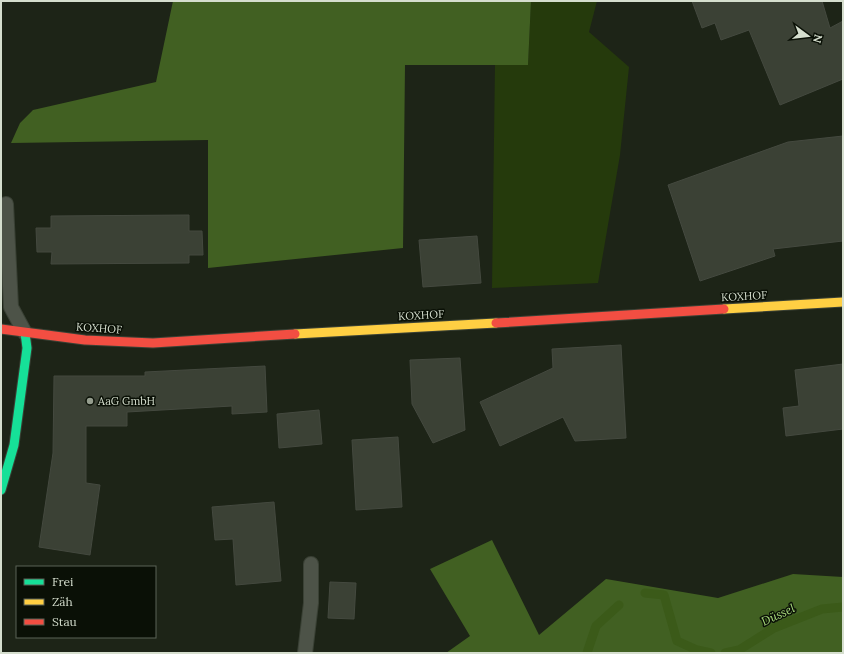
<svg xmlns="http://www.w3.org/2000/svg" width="844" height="654" font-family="Lora,serif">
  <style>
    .green { fill: #253a0c }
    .forest { fill: #416022 }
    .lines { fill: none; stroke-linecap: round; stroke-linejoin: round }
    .stream { stroke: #3b5a19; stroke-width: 9 }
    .building { fill: #3b4135; stroke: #44493f }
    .lane-casing { stroke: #3a4135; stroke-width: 16 }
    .fast-casing { stroke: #3a4135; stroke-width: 11 }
    .slow-casing { stroke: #3a4135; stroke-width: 11 }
    .jam-casing { stroke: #3a4135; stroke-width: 11 }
    .lane { stroke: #4d5348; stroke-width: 14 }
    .fast { stroke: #16e098; stroke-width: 9 }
    .slow { stroke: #ffcf43; stroke-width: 9 }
    .jam { stroke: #f24e42; stroke-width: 9 }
    .poi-dot { fill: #959d8e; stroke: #0a1006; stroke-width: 1.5 }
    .labels { text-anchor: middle; stroke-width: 3; stroke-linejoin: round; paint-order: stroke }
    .street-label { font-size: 11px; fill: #d5dece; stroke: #0a1006 }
    .poi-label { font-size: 11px; fill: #d5dece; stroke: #0a1006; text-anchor: start }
    .water-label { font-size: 12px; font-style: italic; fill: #acdf7f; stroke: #0a1006 }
  </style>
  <rect width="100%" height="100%" fill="#1d2417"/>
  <!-- green -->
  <path class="green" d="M 531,1 L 597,1 L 589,32 L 629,67 L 620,155 L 598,283 L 492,288 L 495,64 L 528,64 Z"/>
  <!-- forest -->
  <path class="forest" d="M 173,1 L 531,1 L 528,65 L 405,65 L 403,248 L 208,268 L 208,140 L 11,143 L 20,123 L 33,110 L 156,82 Z
    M 492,540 L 539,635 L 606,579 L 718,598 L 793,574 L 843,577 L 843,653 L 446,653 L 470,636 L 430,569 Z"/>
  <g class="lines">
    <!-- stream -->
    <path class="stream" d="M 645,593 L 664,595 L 677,641 L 697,650 L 711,653
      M 587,653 L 596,626 L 619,605
      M 725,653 L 739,650 L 774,628 L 822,609 L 843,607"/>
  </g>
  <!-- building -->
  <path class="building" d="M 692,1 L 822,1 L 830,28 L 843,21 L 843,79 L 780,105 L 749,30 L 721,40 L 715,23 L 702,28 Z
    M 843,136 L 843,241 L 773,249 L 775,256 L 700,281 L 668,185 L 788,142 Z
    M 189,215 L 189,231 L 202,231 L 203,255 L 189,255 L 189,263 L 51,264 L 52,252 L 37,252 L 36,228 L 51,228 L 51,216 Z
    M 477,236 L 481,283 L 423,287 L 419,240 Z
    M 621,345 L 626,438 L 575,441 L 563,417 L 500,446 L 480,402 L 553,368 L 552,349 Z
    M 460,358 L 465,430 L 433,443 L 412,404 L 410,360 Z
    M 843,364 L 843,429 L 786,436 L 783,408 L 799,406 L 795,370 Z
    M 265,366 L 267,412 L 232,414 L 232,406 L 127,412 L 127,426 L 86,426 L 86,483 L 100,485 L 90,555 L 39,547 L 53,453 L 54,376 L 145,376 L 145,372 Z
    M 319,410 L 322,444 L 279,448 L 277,414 Z
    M 398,437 L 402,507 L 356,510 L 352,440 Z
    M 274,502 L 281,581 L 236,585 L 233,539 L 215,540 L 212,507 Z
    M 330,582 L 356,583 L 354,619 L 328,618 Z"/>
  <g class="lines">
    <defs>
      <path id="lane" d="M 6,204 L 11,307 L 25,333
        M 305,653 L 311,603 L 311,564"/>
      <path id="fast" d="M 1,490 L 14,445 L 27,348 L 25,333"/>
      <path id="slow" d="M 724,309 L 843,302
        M 295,334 L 496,323"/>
      <path id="jam" d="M 496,323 L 724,309
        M 1,329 L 85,340 L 153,343 L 295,334"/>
    </defs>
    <!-- lane casing -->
    <use href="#lane" class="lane-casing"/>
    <!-- fast casing -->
    <use href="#fast" class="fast-casing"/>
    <!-- slow casing -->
    <use href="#slow" class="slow-casing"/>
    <!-- jam casing -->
    <use href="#jam" class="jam-casing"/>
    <!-- lane -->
    <use href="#lane" class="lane"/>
    <!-- fast -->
    <use href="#fast" class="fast"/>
    <!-- slow -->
    <use href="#slow" class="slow"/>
    <!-- jam -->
    <use href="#jam" class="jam"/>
  </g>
  <!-- markers -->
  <circle class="poi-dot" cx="90" cy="401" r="4"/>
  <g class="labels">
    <!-- street labels -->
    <g class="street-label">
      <text transform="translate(744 296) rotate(-3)" y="4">KOXHOF</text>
      <text transform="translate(421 315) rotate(-3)" y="4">KOXHOF</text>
      <text transform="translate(99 328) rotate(4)" y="4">KOXHOF</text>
    </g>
    <!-- poi labels -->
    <g class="poi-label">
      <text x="98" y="405">AaG GmbH</text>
    </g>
    <!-- water labels -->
    <g class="water-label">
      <text transform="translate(778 615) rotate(-25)" y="4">Düssel</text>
    </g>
  </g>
  <!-- border -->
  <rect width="844" height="654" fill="none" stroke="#d5dece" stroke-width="4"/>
  <!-- legend -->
  <rect x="16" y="566" width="140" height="72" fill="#0a1006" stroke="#5b6256"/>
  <rect x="24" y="579" width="20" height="6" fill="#16e098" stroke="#5b6256"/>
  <text x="52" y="586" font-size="12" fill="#d5dece">Frei</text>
  <rect x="24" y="599" width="20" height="6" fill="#ffcf43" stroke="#5b6256"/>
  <text x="52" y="606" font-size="12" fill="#d5dece">Zäh</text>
  <rect x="24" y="619" width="20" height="6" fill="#f24e42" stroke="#5b6256"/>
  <text x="52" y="626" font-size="12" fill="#d5dece">Stau</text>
  <!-- north arrow -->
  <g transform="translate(808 36) rotate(105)" stroke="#0a1006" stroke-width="3" paint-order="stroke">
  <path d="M0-3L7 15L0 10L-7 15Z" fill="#d5dece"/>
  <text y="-6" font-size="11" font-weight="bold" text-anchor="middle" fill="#d5dece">N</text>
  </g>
</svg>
